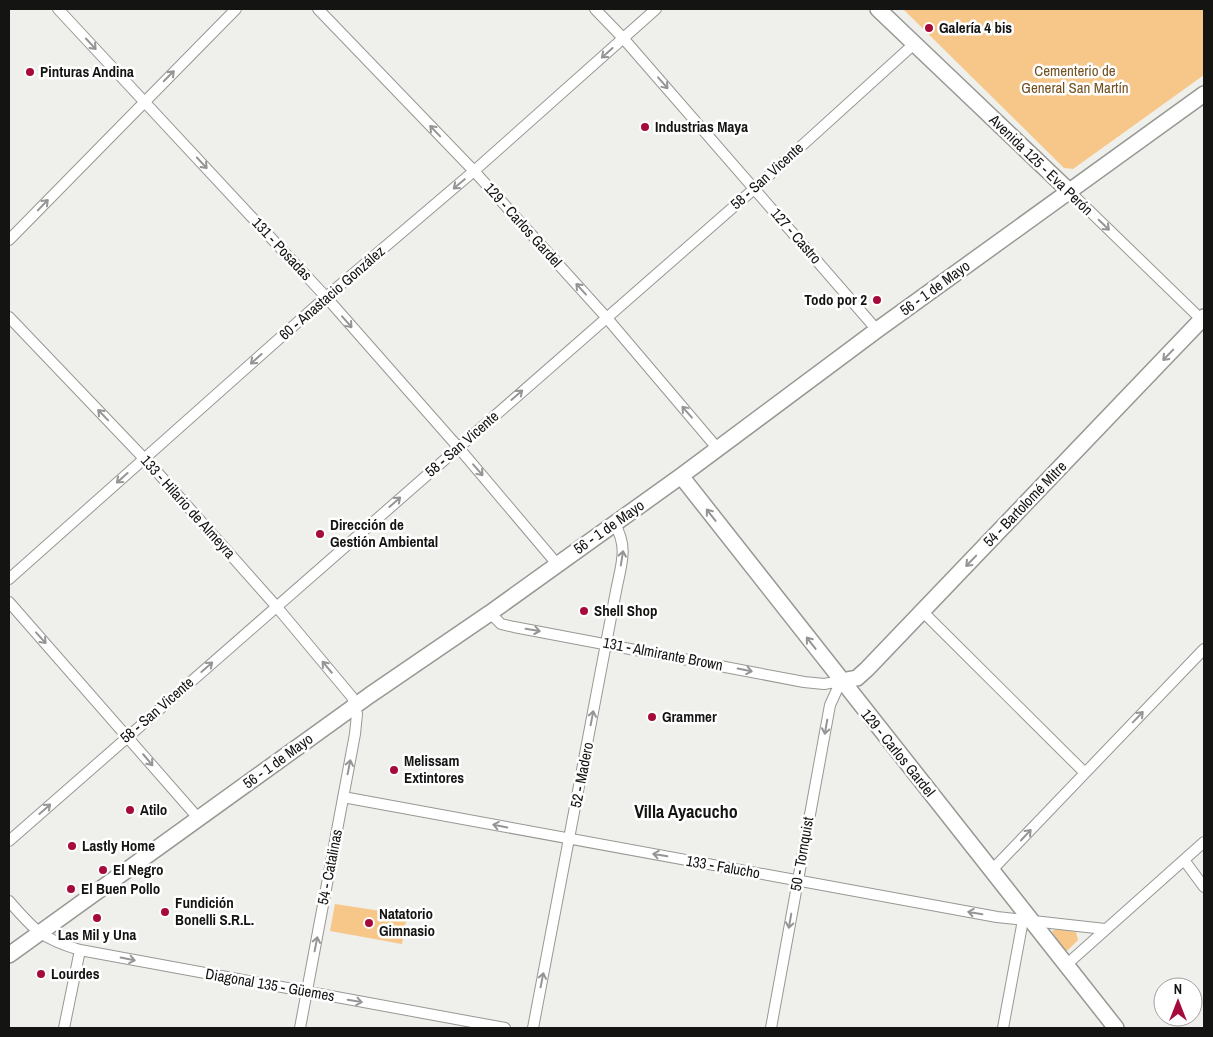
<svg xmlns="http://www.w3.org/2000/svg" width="1213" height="1037" font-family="'Archivo Narrow',sans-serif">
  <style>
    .green { fill: #f6c788 }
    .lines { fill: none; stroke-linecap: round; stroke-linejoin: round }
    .street-casing { stroke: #979793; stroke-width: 12 }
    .secondary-casing { stroke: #979793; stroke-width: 18 }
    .street { stroke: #fff; stroke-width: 10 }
    .secondary { stroke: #fff; stroke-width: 15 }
    .oneway { stroke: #959595 }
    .poi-dot { fill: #a50a3b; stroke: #fff; stroke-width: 2 }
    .labels { text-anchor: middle; stroke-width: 5; stroke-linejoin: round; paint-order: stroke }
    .poi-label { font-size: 15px; font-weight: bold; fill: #141413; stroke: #fff; text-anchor: start }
    .park-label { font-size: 15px; fill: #725120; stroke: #fff }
    .street-label { font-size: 15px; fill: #141413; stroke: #fff }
    .quarter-label { font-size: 18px; font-weight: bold; fill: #141413; stroke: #fff }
  </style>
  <rect width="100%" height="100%" fill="#eff0eb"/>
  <!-- green -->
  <path class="green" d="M 903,9 L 1204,9 L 1204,75 L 1073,169 L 1064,168 Z
    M 335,904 L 407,915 L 402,944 L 330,931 Z
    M 1057,929 L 1076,932 L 1078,940 L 1067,951 L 1063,949 L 1052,931 Z"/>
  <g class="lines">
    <defs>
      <path id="street" d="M 58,9 L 326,297 L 458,447 L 557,564
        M 318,9 L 474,171 L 606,317 L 718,449
        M 595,9 L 623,38 L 877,330
        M 1069,191 L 1204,322
        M 9,240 L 236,9
        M 9,317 L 158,473 L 276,606 L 352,697 L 357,714 L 355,734 L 300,1028
        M 9,579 L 326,297 L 474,171 L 656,9
        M 9,602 L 199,819
        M 923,612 L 1084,772
        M 490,613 L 501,624 L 514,627 L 804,682 L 824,684 L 841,681
        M 343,797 L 997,917 L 1105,929
        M 9,841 L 754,189 L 914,44
        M 1184,860 L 1204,887
        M 992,870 L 1204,649
        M 9,901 C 34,930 42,939 80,950 L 505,1028
        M 1066,965 L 1204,842
        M 64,1028 L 80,950
        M 533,1028 L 616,591 C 621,565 629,547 614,523
        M 771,1028 L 830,705 L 841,681
        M 1003,1028 L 1023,920"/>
      <path id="secondary" d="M 878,9 L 1069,191
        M 681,476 L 1116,1028
        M 841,681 L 857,678 L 867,669 L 1204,317
        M 9,955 L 370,695 L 490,613 L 681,476 L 877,330 L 1204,94"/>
    </defs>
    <!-- street casing -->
    <use href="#street" class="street-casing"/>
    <!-- secondary casing -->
    <use href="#secondary" class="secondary-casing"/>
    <!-- street -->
    <use href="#street" class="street"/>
    <!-- secondary -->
    <use href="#secondary" class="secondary"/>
  </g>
  <!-- one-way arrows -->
  <defs><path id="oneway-shaft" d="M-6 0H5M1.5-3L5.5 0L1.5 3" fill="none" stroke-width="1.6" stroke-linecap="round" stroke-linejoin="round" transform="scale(1.25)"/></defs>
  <g class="oneway">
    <use href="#oneway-shaft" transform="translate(91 44) rotate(47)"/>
    <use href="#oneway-shaft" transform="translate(607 53) rotate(138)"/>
    <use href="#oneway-shaft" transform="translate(169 76) rotate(-45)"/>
    <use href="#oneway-shaft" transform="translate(663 83) rotate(49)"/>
    <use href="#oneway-shaft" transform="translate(435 131) rotate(-134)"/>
    <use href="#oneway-shaft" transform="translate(202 163) rotate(47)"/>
    <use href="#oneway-shaft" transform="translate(459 184) rotate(140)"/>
    <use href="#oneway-shaft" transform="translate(43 205) rotate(-46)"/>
    <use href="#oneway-shaft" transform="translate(1104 225) rotate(44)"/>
    <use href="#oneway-shaft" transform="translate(581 289) rotate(-132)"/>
    <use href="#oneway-shaft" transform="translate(347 322) rotate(49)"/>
    <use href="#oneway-shaft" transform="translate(1168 355) rotate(134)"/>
    <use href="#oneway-shaft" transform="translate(256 359) rotate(138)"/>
    <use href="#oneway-shaft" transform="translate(517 395) rotate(-41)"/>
    <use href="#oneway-shaft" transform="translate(687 412) rotate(-131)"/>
    <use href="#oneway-shaft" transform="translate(103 415) rotate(-134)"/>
    <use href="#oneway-shaft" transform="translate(478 470) rotate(49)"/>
    <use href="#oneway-shaft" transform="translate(122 478) rotate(138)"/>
    <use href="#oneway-shaft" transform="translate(395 502) rotate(-41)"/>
    <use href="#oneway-shaft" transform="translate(711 515) rotate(-128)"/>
    <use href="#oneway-shaft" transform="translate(622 558) rotate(-81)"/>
    <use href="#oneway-shaft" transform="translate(971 561) rotate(134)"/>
    <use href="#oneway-shaft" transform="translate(533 630) rotate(9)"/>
    <use href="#oneway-shaft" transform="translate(41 638) rotate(48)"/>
    <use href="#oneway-shaft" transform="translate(811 643) rotate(-128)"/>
    <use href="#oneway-shaft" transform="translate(207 667) rotate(-41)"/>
    <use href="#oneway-shaft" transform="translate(327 667) rotate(-130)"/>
    <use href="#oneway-shaft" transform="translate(745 670) rotate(11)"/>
    <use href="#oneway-shaft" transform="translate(1138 717) rotate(-46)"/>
    <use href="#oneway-shaft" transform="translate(592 718) rotate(-79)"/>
    <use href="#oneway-shaft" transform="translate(826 727) rotate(100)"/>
    <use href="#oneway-shaft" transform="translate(148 760) rotate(50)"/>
    <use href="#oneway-shaft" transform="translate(349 767) rotate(-79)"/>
    <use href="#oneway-shaft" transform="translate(45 809) rotate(-41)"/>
    <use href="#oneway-shaft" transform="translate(500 826) rotate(-169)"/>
    <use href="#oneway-shaft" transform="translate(1026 835) rotate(-47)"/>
    <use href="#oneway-shaft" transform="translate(660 855) rotate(-170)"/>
    <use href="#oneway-shaft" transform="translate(975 913) rotate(-170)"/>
    <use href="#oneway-shaft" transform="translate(790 921) rotate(100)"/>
    <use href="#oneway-shaft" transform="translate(316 944) rotate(-79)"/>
    <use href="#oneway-shaft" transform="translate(128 959) rotate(11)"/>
    <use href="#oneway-shaft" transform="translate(542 980) rotate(-79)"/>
    <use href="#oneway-shaft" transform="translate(355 1001) rotate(10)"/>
  </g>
  <!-- markers -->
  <g class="poi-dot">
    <circle cx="929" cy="28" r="5"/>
    <circle cx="30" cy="72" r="5"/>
    <circle cx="645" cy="127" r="5"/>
    <circle cx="877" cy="300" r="5"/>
    <circle cx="320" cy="534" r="5"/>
    <circle cx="584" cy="611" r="5"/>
    <circle cx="652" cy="717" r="5"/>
    <circle cx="394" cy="770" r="5"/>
    <circle cx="130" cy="810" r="5"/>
    <circle cx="72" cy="846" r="5"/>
    <circle cx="103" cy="870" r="5"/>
    <circle cx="71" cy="889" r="5"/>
    <circle cx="165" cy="912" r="5"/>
    <circle cx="97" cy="918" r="5"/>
    <circle cx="369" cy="923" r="5"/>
    <circle cx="41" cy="974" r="5"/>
  </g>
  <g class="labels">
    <!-- poi labels -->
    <g class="poi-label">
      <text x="939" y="33">Galería 4 bis</text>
      <text x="40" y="77">Pinturas Andina</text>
      <text x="655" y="132">Industrias Maya</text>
      <text x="867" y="305" text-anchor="end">Todo por 2</text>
      <text x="330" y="530">Dirección de<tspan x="330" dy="17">Gestión Ambiental</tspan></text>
      <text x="594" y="616">Shell Shop</text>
      <text x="662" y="722">Grammer</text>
      <text x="404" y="766">Melissam<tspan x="404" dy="17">Extintores</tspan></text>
      <text x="140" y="815">Atilo</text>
      <text x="82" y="851">Lastly Home</text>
      <text x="113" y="875">El Negro</text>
      <text x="81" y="894">El Buen Pollo</text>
      <text x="175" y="908">Fundición<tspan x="175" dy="17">Bonelli S.R.L.</tspan></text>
      <text x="379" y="919">Natatorio<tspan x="379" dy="17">Gimnasio</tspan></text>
      <text x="97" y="940" text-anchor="middle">Las Mil y Una</text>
      <text x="51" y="979">Lourdes</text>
    </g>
    <!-- park labels -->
    <g class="park-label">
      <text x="1075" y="76">Cementerio de<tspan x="1075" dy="17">General San Martín</tspan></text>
    </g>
    <!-- street labels -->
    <g class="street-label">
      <text transform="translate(1041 165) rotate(44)" y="5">Avenida 125 - Eva Perón</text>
      <text transform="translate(767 176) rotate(-42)" y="5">58 - San Vicente</text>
      <text transform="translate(523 225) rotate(48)" y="5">129 - Carlos Gardel</text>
      <text transform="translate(796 236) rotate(49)" y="5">127 - Castro</text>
      <text transform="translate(282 249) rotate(47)" y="5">131 - Posadas</text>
      <text transform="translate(935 288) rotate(-36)" y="5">56 - 1 de Mayo</text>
      <text transform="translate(332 293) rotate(-41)" y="5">60 - Anastacio González</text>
      <text transform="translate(462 444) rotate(-41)" y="5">58 - San Vicente</text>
      <text transform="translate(1025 504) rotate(-46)" y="5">54 - Bartolomé Mitre</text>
      <text transform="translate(188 507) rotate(48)" y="5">133 - Hilario de Almeyra</text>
      <text transform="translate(609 527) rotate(-35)" y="5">56 - 1 de Mayo</text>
      <text transform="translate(663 654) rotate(11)" y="5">131 - Almirante Brown</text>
      <text transform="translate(157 710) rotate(-41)" y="5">58 - San Vicente</text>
      <text transform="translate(898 753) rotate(51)" y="5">129 - Carlos Gardel</text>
      <text transform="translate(278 761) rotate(-36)" y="5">56 - 1 de Mayo</text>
      <text transform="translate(582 775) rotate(-79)" y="5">52 - Madero</text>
      <text transform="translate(802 854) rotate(-80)" y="5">50 - Tornquist</text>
      <text transform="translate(330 867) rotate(-79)" y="5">54 - Catalinas</text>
      <text transform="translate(723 867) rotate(10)" y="5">133 - Falucho</text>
      <text transform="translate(270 985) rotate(10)" y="5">Diagonal 135 - Güemes</text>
    </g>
    <!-- quarter labels -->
    <g class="quarter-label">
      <text x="686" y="818">Villa Ayacucho</text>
    </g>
  </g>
  <!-- border -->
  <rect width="1213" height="1037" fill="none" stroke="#141413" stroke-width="20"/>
  <!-- north arrow -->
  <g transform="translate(1178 1002)"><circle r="24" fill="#ffffff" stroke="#a1a1a1"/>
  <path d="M0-4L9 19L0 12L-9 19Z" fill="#a50a3b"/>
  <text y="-8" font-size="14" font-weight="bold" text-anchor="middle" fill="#141413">N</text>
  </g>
</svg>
